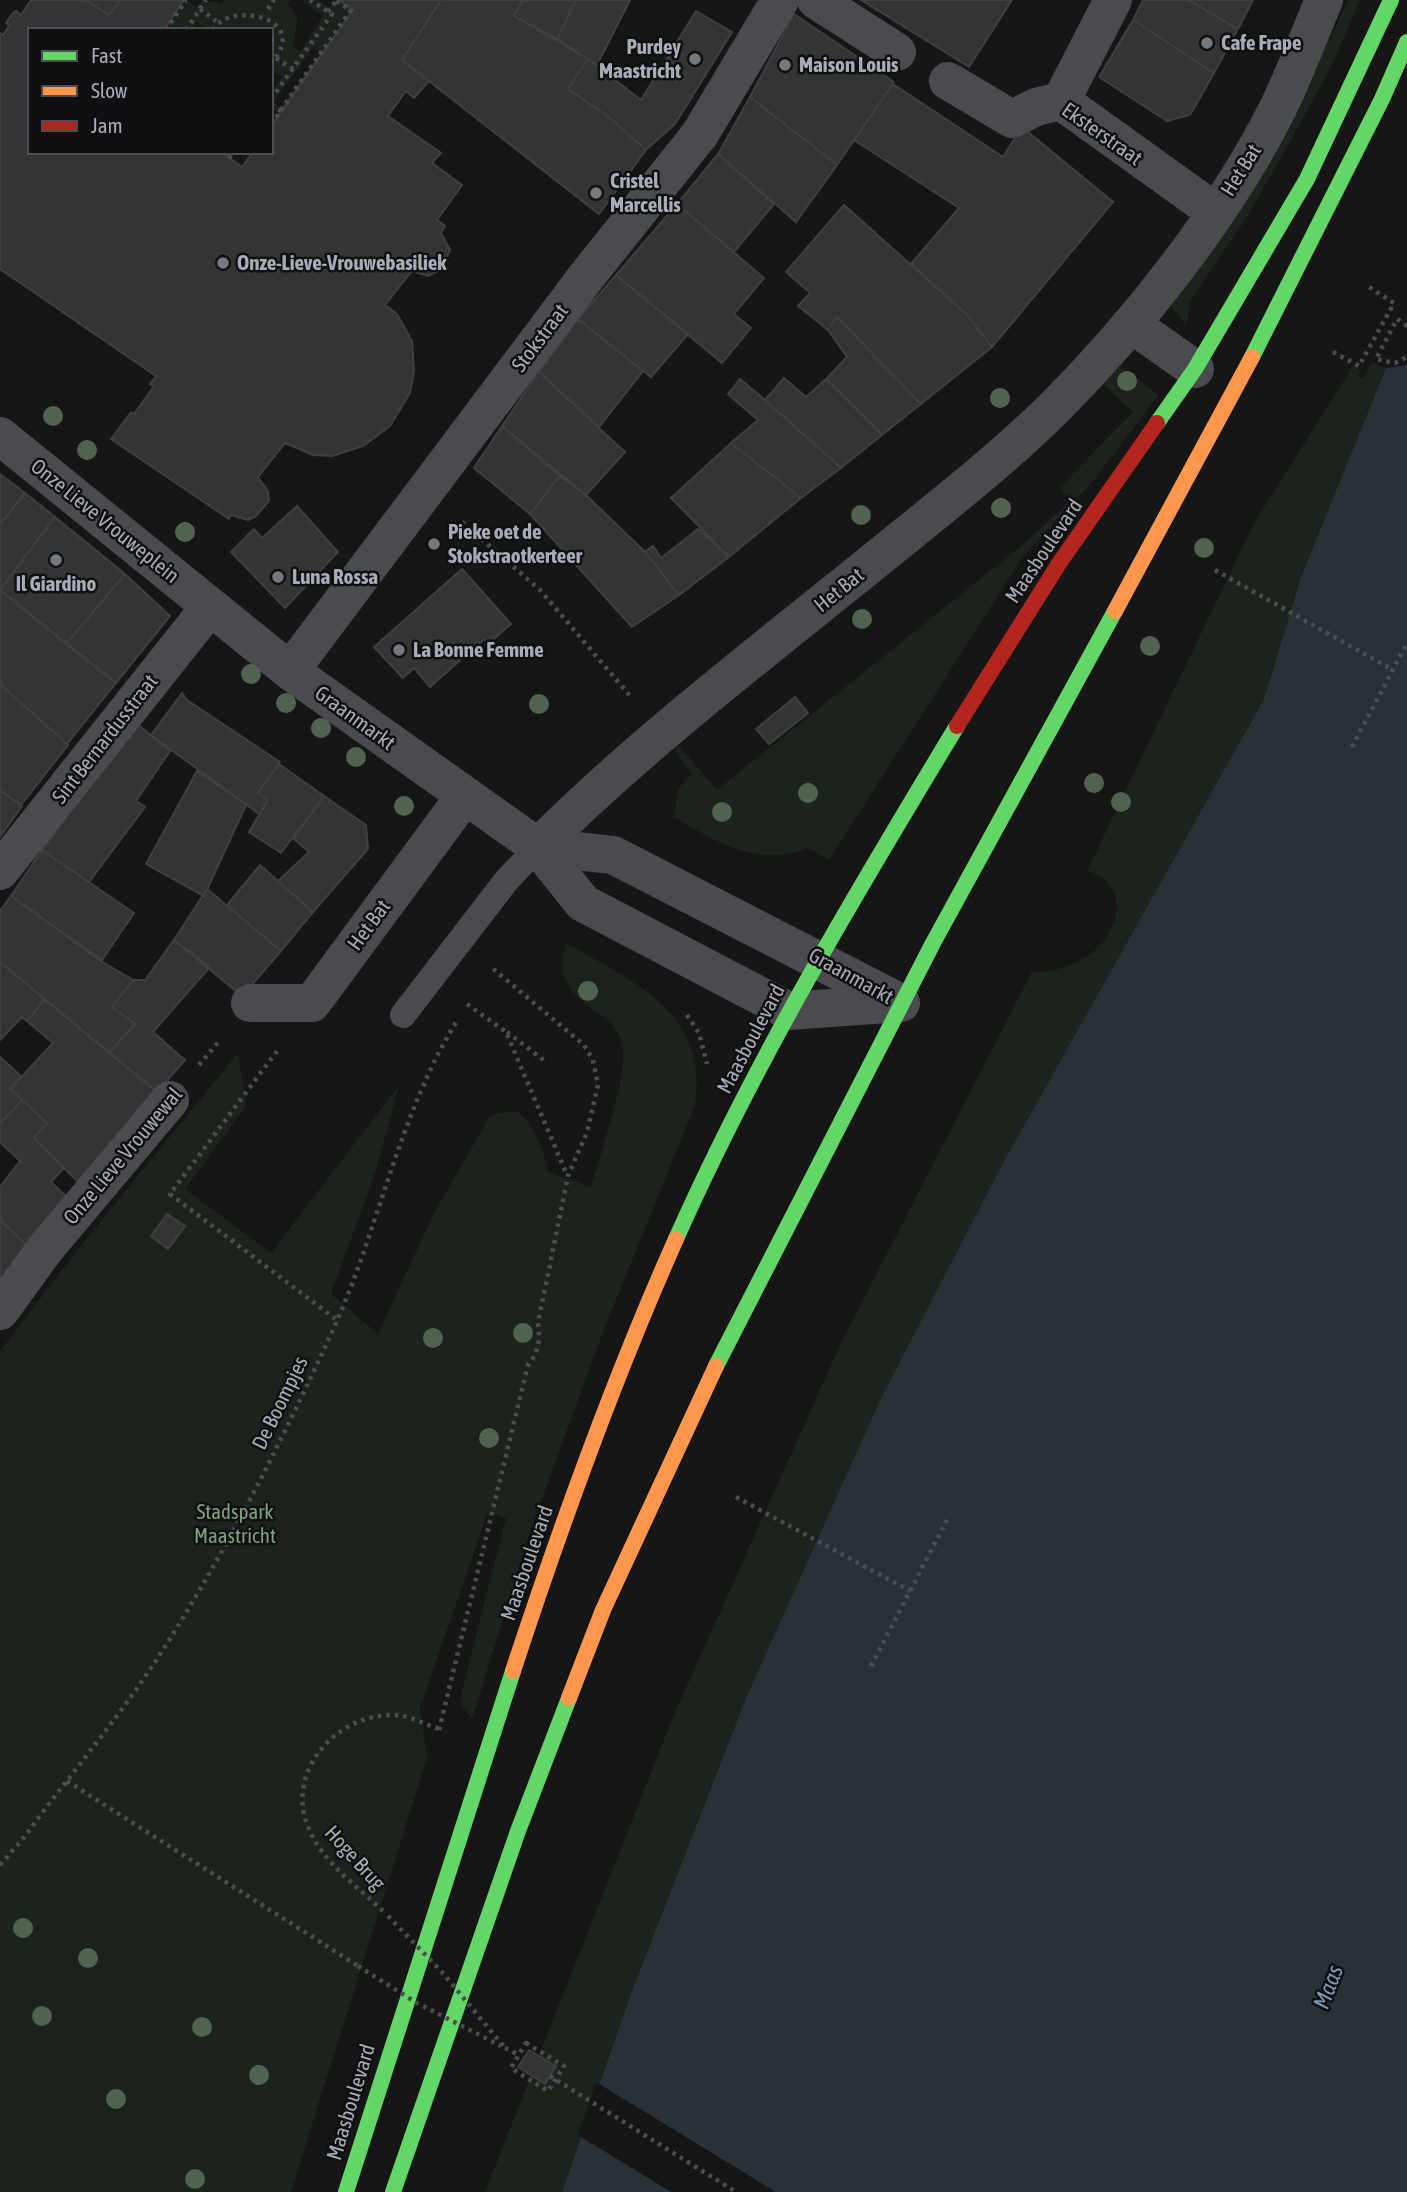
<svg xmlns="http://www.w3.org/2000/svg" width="1407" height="2192" font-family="'Asap Condensed',sans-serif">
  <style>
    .green { fill: #1c231d; fill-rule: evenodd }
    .water { fill: #293138 }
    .pier { fill: #161616 }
    .building { fill: #343435; stroke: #3e3f42; stroke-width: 2 }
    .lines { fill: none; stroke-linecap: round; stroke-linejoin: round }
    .path { stroke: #4c4d51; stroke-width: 4.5; stroke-dasharray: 3.5 5; stroke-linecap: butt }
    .lane { stroke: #4a4b4f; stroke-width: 26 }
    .street { stroke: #4a4b4f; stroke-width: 38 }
    .fast { stroke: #63d668; stroke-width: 16 }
    .slow { stroke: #ff974d; stroke-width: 16 }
    .jam { stroke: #b3261e; stroke-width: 16 }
    .path-bridge { stroke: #4c4d51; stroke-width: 4.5; stroke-dasharray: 3.5 5; stroke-linecap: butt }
    .tree { fill: #506250 }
    .poi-dot { fill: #74787f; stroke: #101012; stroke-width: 2.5 }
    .labels { text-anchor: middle; stroke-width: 5; stroke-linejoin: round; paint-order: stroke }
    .poi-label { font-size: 21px; font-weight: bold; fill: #a7acb7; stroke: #101012; text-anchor: start }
    .street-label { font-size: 21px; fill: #a7acb7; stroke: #101012 }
    .park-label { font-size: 21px; fill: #7fa180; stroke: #101012 }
    .water-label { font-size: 23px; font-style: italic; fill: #7f9ab1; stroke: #101012 }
  </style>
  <rect width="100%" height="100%" fill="#161616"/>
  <!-- green -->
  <path class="green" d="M 184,0 L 197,7 L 202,0 L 221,3 L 224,0 L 290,0 L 288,4 L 298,19 L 292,47 L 300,52 L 323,16 L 301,0 L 317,0 L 329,7 L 334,0 L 353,10 L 271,126 L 278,112 L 271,108 L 271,92 L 282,77 L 274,72 L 271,75 L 271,30 L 204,30 L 205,27 L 197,22 L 192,30 L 164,30 ZM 313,48 L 320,53 L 280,108 L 274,102 Z
    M 1348,0 L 1360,0 L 1333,63 L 1292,138 L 1247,217 L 1191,300 L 1186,325 L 1170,305 C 1236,207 1300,108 1348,0 Z
    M 1372,362 L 1386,368 L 1301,577 L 1264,699 L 1004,1161 L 881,1398 L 746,1698 L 630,1996 L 562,2192 L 485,2192 L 673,1717 L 842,1341 L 1032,972 C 1053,973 1076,965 1093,952 C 1122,929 1129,881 1087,871 L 1254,523 L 1353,366 L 1361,370 L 1358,377 L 1363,379 Z
    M 1120,366 L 1159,395 L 1094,480 L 1022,558 L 829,860 L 808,848 C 757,868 717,842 674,817 L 678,789 L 692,774 L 674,749 L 679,746 L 717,790 L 1030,539 L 1070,500 L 1059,488 L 1133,412 L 1103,384 Z
    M 566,943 C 634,982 709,1012 695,1105 L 603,1332 L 532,1526 L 472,1719 L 461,1705 L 462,1691 L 506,1518 L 488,1512 L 420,1708 L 427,1758 L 291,2192 L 0,2192 L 0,1351 L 75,1253 L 238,1053 L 246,1106 L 185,1189 L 271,1253 L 400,1084 L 375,1173 L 331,1294 L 378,1334 L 434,1213 L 489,1118 L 497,1113 L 516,1111 C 535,1124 544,1150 548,1172 L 591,1187 C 600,1154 629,1075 622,1044 C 613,1004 547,1005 566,943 Z"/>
  <!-- water -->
  <path class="water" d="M 1407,365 L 1407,2192 L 562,2192 L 630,1996 L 746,1698 L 881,1398 L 1004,1161 L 1264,699 L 1301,577 L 1386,368 Z"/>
  <!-- pier -->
  <path class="pier" d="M 596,2082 L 776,2192 L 671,2192 L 578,2135 Z"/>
  <!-- building -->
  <path class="building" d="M 31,0 L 85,0 L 109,15 L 120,0 L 184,0 L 164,30 L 30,30 L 30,152 L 221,152 L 242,167 L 253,152 L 271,152 L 271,126 L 353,10 L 338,0 L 441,0 L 402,60 L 429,81 L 414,98 L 406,91 L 388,116 L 441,153 L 432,163 L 462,185 L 437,220 L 445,226 L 441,233 L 450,250 L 443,268 L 428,276 L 412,271 L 385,305 L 397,314 L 412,341 L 414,371 L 410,393 L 390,426 L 363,446 L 332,456 L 313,455 L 285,443 L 258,477 L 268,491 L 269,501 L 255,517 L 248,520 L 231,515 L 229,519 L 111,439 L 131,412 L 134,414 L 154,386 L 150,384 L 156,376 L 0,269 L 0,33 L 3,35 L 9,26 L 6,23 L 13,13 L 16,11 L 21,15 Z
    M 85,0 L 120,0 L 109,15 Z
    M 441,0 L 523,0 L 514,16 L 588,59 L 568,89 L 609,117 L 646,150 L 599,214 L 402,60 Z
    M 523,0 L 576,0 L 557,39 L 514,16 Z
    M 576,0 L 630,0 L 597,65 L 557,39 Z
    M 861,0 L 1012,0 L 969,67 Z
    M 1143,0 L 1188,0 L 1238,29 L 1214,73 L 1133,20 Z
    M 1188,0 L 1253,0 L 1238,29 Z
    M 696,11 L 732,32 L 675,124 L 646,150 L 609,117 L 568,89 L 588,59 L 641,100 Z
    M 794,14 L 894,82 L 837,165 L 750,97 Z
    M 1133,20 L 1214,73 L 1190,115 L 1167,121 L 1099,77 Z
    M 893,84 L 1003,157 L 1022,127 L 1113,202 L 992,347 L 967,315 L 911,264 L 959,208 L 854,140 Z
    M 750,97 L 837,165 L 796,222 L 718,154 Z
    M 718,154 L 774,204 L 734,252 L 677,204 Z
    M 677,204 L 764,278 L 734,314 L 751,328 L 722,363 L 616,275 Z
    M 844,205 L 967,315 L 992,347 L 921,404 L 837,317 L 828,330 L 798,306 L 810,293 L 786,272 Z
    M 616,275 L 688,334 L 651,377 L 578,319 Z
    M 837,317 L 921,404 L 882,435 L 826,379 L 847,357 L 828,330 Z
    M 578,319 L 643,371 L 599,427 L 539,372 Z
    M 539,372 L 625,452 L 586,495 L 502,426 Z
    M 784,378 L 806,397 L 826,379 L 882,435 L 841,468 L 765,400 Z
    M 740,379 L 765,400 L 841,468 L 801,498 L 731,443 L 758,420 L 728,394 Z
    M 502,426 L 560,476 L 530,514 L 474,468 Z
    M 731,443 L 801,498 L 729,557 L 671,498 Z
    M 0,474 L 25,493 L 0,524 Z
    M 560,476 L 586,495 L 645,552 L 679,595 L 632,627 L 530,514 Z
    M 25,493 L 55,517 L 0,590 L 0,524 Z
    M 297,506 L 338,552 L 285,608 L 231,552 L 254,529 L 262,538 Z
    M 55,517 L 125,574 L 66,644 L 0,590 Z
    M 698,529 L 729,557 L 679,595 L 645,552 L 653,546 L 661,558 Z
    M 462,569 L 511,624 L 488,644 L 484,639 L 430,687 L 414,668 L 403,678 L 374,647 Z
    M 125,574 L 170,616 L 116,683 L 66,644 Z
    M 0,590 L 116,683 L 67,744 L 0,684 Z
    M 0,684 L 68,745 L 21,805 L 0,790 Z
    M 182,693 L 187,700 L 280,762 L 258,793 L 268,800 L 259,814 L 151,735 Z
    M 795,697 L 808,713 L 769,744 L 756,729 Z
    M 136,723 L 170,751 L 136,801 L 145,807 L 89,882 L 42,850 Z
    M 279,764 L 324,796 L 281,853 L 249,832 L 268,800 L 258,793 Z
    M 197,771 L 246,805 L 204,896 L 146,864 Z
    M 0,790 L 22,806 L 0,837 Z
    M 324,796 L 366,825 L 368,849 L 313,912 L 278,881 L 309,852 L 294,839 Z
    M 42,850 L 134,913 L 102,960 L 11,896 Z
    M 260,865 L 313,912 L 281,951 L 227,905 Z
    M 207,889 L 281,951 L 242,996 L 174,940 Z
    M 11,896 L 101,961 L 133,980 L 112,1007 L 135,1024 L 109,1053 L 0,962 L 0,911 Z
    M 174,940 L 210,967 L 153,1032 L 185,1060 L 157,1092 L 109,1053 L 135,1024 L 112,1007 L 133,980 L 145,980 Z
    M 0,962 L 45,999 L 27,1021 L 22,1017 L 0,1040 Z
    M 45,999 L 157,1092 L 79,1183 L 34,1138 L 47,1123 L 10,1089 L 53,1043 L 27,1021 Z
    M 0,1057 L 21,1076 L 10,1089 L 22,1100 L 0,1124 Z
    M 22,1100 L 47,1123 L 34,1138 L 64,1168 L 51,1182 L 68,1198 L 29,1247 L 0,1220 L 0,1187 L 20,1161 L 0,1142 L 0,1124 Z
    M 167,1214 L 185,1226 L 168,1249 L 151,1236 Z
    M 0,1220 L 29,1247 L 0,1281 Z
    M 529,2050 L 556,2066 L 545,2084 L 518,2067 Z"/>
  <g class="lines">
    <!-- path -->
    <path class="path" d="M 200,9 L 216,21
      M 268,9 L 274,0
      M 328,12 L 336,1
      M 166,30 L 186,0
      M 186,30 L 206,0
      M 213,30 C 229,0 313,18 271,63
      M 276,58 L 293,69
      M 271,99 L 332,14 L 310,0
      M 271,105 L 281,111
      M 271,124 L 351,10 L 335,0
      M 229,158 L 233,152
      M 1407,326 L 1397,319 L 1376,359 L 1395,363 L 1407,357
      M 1333,352 L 1359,366 L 1394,303 L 1369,287
      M 462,522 L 540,590 L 631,697
      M 1215,570 L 1393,670
      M 1352,747 L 1407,643
      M 467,1004 L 506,1032 L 567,1175
      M 687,1015 L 699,1033 L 707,1064
      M 507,1032 L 546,1062
      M 277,1051 L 170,1194 L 337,1320
      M 199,1065 L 221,1039
      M 736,1497 L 910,1591
      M 871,1666 L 947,1520
      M 439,1730 L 528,1365 C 539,1352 540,1340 538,1323 L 568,1176 L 587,1132 L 598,1085 L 593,1060 L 584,1045 L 491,967
      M 67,1781 L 358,1966
      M 0,1865 L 22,1840 C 65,1781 114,1724 155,1662 C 223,1558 280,1445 332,1332 C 379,1230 398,1115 458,1019
      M 383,1911 C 357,1886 322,1862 308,1827 C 285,1772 336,1714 393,1715 C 409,1715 424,1724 439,1729
      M 526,2043 L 564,2066 L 548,2091 L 511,2068 Z
      M 505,2048 L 519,2055
      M 550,2076 L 736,2192"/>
    <!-- lane -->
    <path class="lane" d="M 403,1015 L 506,881 L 538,847"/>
    <!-- street -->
    <path class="street" d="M 816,0 L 897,52
      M 948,81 L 1012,119 L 1036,107 L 1061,101
      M 1061,101 L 1214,211
      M 1061,101 L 1113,0
      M 1131,324 L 1195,369
      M 0,436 L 290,671 L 538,847 L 583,903 L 789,1011 L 901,1003
      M 290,671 L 586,277 L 700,134 L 780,0
      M 538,847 C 644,741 766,649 883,554 C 941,507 1000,461 1053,409 C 1137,325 1225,214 1278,108 C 1295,73 1309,36 1324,0
      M 538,847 L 613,855 L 901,1003
      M 0,871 L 209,608
      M 250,1003 L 312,1003 L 464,797
      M 0,1311 L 45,1249 L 170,1100"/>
    <!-- fast -->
    <path class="fast" d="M 1252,357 L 1382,99 L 1407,42
      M 1157,423 L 1195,369 L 1307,179 L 1391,0
      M 676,1239 C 755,1061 856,893 957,726
      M 716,1366 L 933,943 L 1115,611
      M 346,2192 L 513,1671
      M 393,2192 L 518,1831 L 569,1698"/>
    <!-- slow -->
    <path class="slow" d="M 1115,611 L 1252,357
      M 513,1671 C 561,1525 613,1380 676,1239
      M 569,1698 L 603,1610 L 716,1366"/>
    <!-- jam -->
    <path class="jam" d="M 957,726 L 1058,565 L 1157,423"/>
    <!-- path-bridge -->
    <path class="path-bridge" d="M 388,1916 L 442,1972 L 505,2048
      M 358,1966 L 417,2003 L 501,2046"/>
  </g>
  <!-- trees -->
  <g class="tree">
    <circle cx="1127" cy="381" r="10"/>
    <circle cx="1000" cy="398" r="10"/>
    <circle cx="53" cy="416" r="10"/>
    <circle cx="87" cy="450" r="10"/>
    <circle cx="1001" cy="508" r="10"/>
    <circle cx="861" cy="515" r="10"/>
    <circle cx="185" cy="532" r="10"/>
    <circle cx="1204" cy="548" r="10"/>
    <circle cx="862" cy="619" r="10"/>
    <circle cx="1150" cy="646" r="10"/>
    <circle cx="251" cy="674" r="10"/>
    <circle cx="286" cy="703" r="10"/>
    <circle cx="539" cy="704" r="10"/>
    <circle cx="321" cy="728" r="10"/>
    <circle cx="356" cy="757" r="10"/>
    <circle cx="1094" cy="783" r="10"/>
    <circle cx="808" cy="793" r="10"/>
    <circle cx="1121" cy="802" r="10"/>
    <circle cx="404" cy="806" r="10"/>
    <circle cx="722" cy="812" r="10"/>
    <circle cx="588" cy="991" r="10"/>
    <circle cx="523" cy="1333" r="10"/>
    <circle cx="433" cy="1338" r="10"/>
    <circle cx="489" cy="1438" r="10"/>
    <circle cx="23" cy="1928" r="10"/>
    <circle cx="88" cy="1958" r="10"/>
    <circle cx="42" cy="2016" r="10"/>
    <circle cx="202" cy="2027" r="10"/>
    <circle cx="259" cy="2075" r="10"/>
    <circle cx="116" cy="2099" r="10"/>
    <circle cx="195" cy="2179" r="10"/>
  </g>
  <!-- markers -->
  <g class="poi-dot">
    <circle cx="1207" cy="43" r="7"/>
    <circle cx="695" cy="59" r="7"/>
    <circle cx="785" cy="65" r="7"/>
    <circle cx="596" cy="193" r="7"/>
    <circle cx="223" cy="263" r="7"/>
    <circle cx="434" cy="544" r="7"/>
    <circle cx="56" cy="560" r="7"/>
    <circle cx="278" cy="577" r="7"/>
    <circle cx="399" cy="650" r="7"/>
  </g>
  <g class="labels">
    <!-- poi labels -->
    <g class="poi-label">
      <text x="1221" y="50">Cafe Frape</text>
      <text x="681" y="54" text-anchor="end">Purdey<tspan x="681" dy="24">Maastricht</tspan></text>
      <text x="799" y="72">Maison Louis</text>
      <text x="610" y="188">Cristel<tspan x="610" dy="24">Marcellis</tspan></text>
      <text x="237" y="270">Onze-Lieve-Vrouwebasiliek</text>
      <text x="448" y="539">Pieke oet de<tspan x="448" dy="24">Stokstraotkerteer</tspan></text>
      <text x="292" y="584">Luna Rossa</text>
      <text x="56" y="591" text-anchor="middle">Il Giardino</text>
      <text x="413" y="657">La Bonne Femme</text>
    </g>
    <!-- street labels -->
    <g class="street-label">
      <text transform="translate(1102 134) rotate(35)" y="7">Eksterstraat</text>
      <text transform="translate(1241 170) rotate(-58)" y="7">Het Bat</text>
      <text transform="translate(540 338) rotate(-53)" y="7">Stokstraat</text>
      <text transform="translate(105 521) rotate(39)" y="7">Onze Lieve Vrouweplein</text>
      <text transform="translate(1044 551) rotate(-56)" y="7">Maasboulevard</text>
      <text transform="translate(839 590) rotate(-39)" y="7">Het Bat</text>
      <text transform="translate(355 718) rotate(36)" y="7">Graanmarkt</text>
      <text transform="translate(105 739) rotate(-52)" y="7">Sint Bernardusstraat</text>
      <text transform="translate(369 925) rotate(-54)" y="7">Het Bat</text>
      <text transform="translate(851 976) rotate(29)" y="7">Graanmarkt</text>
      <text transform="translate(751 1039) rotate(-62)" y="7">Maasboulevard</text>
      <text transform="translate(123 1156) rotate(-50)" y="7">Onze Lieve Vrouwewal</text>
      <text transform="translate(280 1403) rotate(-64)" y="7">De Boompjes</text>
      <text transform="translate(527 1563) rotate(-71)" y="7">Maasboulevard</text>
      <text transform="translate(355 1858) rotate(48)" y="7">Hoge Brug</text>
      <text transform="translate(351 2102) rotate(-73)" y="7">Maasboulevard</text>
    </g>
    <!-- park labels -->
    <g class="park-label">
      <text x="235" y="1519">Stadspark<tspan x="235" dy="24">Maastricht</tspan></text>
    </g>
    <!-- water labels -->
    <g class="water-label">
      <text transform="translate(1328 1987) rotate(-69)" y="8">Maas</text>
    </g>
  </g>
  <!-- legend -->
  <rect x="28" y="28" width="245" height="126" fill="#101012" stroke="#4c4e54" stroke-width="2"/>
  <rect x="42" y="51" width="35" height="10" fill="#63d668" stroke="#4c4e54" stroke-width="2"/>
  <text x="91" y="63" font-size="21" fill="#a7acb7">Fast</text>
  <rect x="42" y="86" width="35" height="10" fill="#ff974d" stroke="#4c4e54" stroke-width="2"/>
  <text x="91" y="98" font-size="21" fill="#a7acb7">Slow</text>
  <rect x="42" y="121" width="35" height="10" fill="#b3261e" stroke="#4c4e54" stroke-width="2"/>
  <text x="91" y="133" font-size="21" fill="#a7acb7">Jam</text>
</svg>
